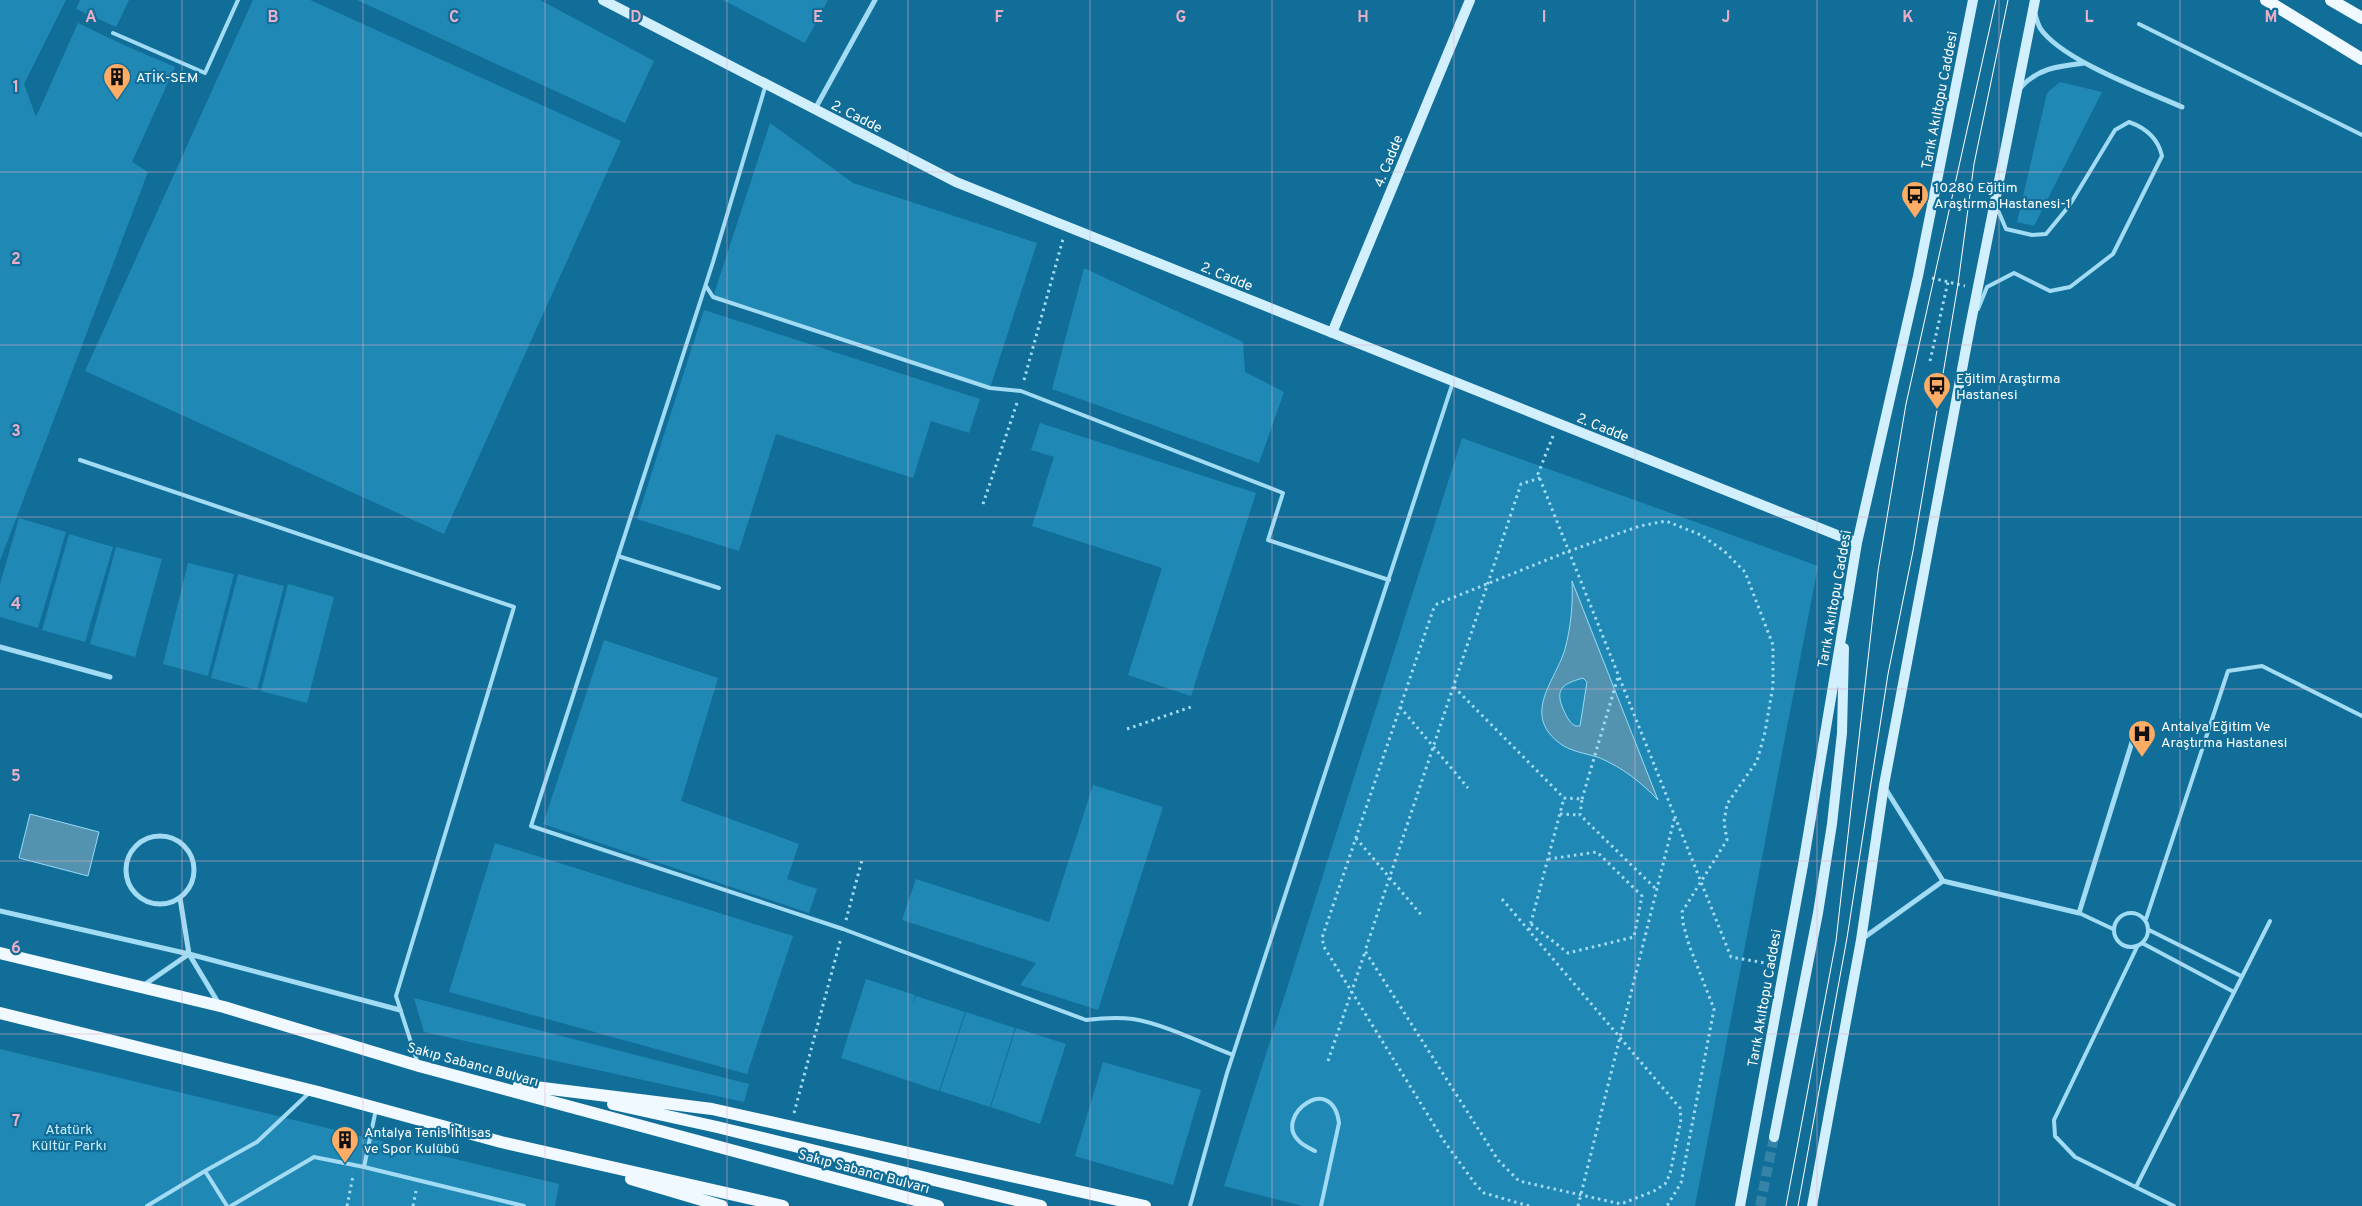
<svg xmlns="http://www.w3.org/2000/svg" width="2362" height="1206" font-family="Overpass,sans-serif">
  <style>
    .green { fill: #2088b5 }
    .water { fill: #5493b0; stroke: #94dbf7; fill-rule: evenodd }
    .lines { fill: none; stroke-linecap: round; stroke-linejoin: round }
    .secondary-tunnel { stroke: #3584a7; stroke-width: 10; stroke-dasharray: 10 5; stroke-linecap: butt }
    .path { stroke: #a2dbf4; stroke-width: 3; stroke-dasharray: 2.5 4; stroke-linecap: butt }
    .lane { stroke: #a2dbf4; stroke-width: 4 }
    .street { stroke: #a2dbf4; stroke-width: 5 }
    .secondary { stroke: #d2effd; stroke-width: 10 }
    .primary { stroke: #eff9ff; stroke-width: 12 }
    .tram { stroke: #fff; stroke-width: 1 }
    .grid { fill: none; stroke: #eaaec6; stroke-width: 1; stroke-opacity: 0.55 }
    .labels { text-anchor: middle; stroke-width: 4.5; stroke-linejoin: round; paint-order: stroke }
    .poi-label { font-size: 14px; fill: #fff; stroke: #116e98; text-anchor: start }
    .street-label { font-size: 14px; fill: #fff; stroke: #116e98 }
    .park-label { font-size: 14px; fill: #caeefe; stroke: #116e98 }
    .grid-label { font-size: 16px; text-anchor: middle; font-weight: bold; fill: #eaaec6; stroke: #116e98; stroke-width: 4.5; stroke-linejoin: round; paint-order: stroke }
  </style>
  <rect width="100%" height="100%" fill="#116e98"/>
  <!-- green -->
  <path class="green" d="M 0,0 L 66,0 L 24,84 L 36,117 L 78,23 L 126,46 L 175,67 L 132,162 L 148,172 L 0,561 Z
    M 80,0 L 129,0 L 116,27 L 76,9 Z
    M 253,0 L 310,0 L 621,141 L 444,534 L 85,371 Z
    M 357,0 L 540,0 L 654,61 L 625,123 Z
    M 723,0 L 828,0 L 805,43 Z
    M 2060,82 L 2102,92 L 2034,226 L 2017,222 L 2047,93 Z
    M 770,123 L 853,183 L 1037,243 L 990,388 L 713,297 Z
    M 1084,268 L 1243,342 L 1245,372 L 1284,392 L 1259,463 L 1052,389 Z
    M 704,310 L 980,399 L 969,433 L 931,421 L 913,478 L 776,434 L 739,551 L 637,519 Z
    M 1040,423 L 1256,493 L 1191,696 L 1128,675 L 1162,568 L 1032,526 L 1054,457 L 1031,450 Z
    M 1462,438 L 1818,566 L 1695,1206 L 1303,1206 L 1224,1186 Z
    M 19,518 L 66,532 L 38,628 L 0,617 L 0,584 Z
    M 69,534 L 113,547 L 85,642 L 42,630 Z
    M 116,547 L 162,559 L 135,657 L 90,644 Z
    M 188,563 L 234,574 L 208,676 L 163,664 Z
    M 238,574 L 284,586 L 257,690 L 211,678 Z
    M 288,584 L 334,597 L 307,703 L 261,691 Z
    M 604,640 L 718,678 L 681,801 L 799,844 L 787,879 L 817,889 L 809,913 L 543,824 Z
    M 1093,785 L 1163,807 L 1098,1010 L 1020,985 L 1036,963 L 902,920 L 916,879 L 1049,922 Z
    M 495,843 L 793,936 L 747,1074 L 449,992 Z
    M 866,979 L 915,995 L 913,1004 L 916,996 L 965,1012 L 939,1091 L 841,1058 Z
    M 414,998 L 749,1084 L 744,1102 L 424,1032 Z
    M 966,1012 L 1015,1028 L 990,1107 L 940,1091 Z
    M 1016,1028 L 1066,1044 L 1040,1124 L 991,1107 Z
    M 0,1049 L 559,1184 L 555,1206 L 0,1206 Z
    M 1103,1062 L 1201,1090 L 1173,1185 L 1075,1156 Z"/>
  <!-- water -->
  <path class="water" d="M 1572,581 L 1658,800 C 1641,782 1623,768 1600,758 C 1586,753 1570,752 1558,742 C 1522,713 1556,680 1565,649 C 1571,626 1573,605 1572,581 ZM 1583,678 L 1587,682 L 1580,726 L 1576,726 C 1570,724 1567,717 1564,711 C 1554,689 1562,684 1583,678 Z
    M 30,814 L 99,832 L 88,876 L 19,858 Z"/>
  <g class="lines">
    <!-- secondary-tunnel -->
    <path class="secondary-tunnel" d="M 1760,1206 L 1774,1137"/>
    <!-- path -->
    <path class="path" d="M 1932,278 L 1965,286
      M 1930,361 L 1948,282
      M 1024,380 L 1063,239
      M 1553,436 L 1538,474 L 1731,957 L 1771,964
      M 983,504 L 1018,400
      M 1454,687 L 1564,798 L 1582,799 L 1580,815 L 1656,889
      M 1400,707 L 1468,788
      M 1127,729 L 1191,707
      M 1582,799 L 1618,677
      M 1560,814 L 1580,815
      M 1356,838 L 1423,917
      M 1502,899 L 1680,1108 L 1681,1119 L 1670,1174 L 1665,1184 L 1654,1191 L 1621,1204 L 1519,1181 L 1498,1160 L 1365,951 L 1521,484 L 1540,478
      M 846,920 L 862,860
      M 1531,924 L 1568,953 L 1634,937 L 1642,896 L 1597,852 L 1549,859
      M 1529,930 L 1564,798
      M 1328,1061 L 1365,952
      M 794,1113 L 841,938
      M 347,1206 L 353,1176
      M 413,1206 L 416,1191
      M 1529,1206 L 1484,1193 L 1476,1185 L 1444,1141 L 1324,947 L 1322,938 L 1433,610 L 1437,604 L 1569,551 L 1640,526 L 1666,521 L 1701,535 L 1724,551 L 1745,572 L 1773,645 L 1773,686 L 1765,732 L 1757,761 L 1727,804 L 1724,822 L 1727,840 L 1682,912 L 1683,923 L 1689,945 L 1714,1009 L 1681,1183 L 1667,1206
      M 1578,1206 L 1675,816"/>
    <!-- lane -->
    <path class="lane" d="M 2139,24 L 2362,135
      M 113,33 L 205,73 L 238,0
      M 766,84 L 713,262 L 531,826 L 843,929 L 1086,1020 C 1102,1018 1117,1017 1133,1019 C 1164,1024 1204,1044 1233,1055
      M 706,286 L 713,297 L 990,388 L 1021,391 L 1283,493 L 1268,540 L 1389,580
      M 1978,309 L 1987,287 L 2014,273 L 2050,291 L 2070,287 L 2113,254 L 2162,156 C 2158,138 2146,128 2129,122 L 2115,130 L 2069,206 L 2046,234 L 2032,235 L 2006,229 L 1997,208
      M 80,460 L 514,607 L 396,996 L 418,1064
      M 618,556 L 719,588
      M2114 930a17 17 0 1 1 34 0a17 17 0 1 1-34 0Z
      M 2079,913 L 2113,929
      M 2146,919 L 2228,671 L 2262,666 L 2362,716
      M 2149,930 L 2241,976
      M 2142,943 L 2234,992
      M 2137,947 L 2054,1120 L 2055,1136 L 2075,1157 L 2174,1206
      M 1315,1151 C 1309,1148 1302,1145 1298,1140 C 1274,1116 1332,1071 1339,1123 L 1321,1206
      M 364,1167 L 524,1206
      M 2136,1187 L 2270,921
      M 147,1206 L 205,1171
      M 227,1206 L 205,1171 L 257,1142 L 309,1093
      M 231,1206 L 314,1157 L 364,1167 L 376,1109
      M 1190,1206 L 1227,1073 L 1453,382"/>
    <!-- street -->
    <path class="street" d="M 2035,14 C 2036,18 2038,24 2040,28 C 2061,60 2146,91 2182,107
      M 2020,88 C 2038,68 2058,66 2084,63
      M 815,109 L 875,0
      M 0,647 L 110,677
      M 1885,788 L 1943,881
      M126 870a34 34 0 1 1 68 0a34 34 0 1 1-68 0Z
      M 180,898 L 189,954 L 219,1004
      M 0,911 L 189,954 L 400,1010
      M 1862,939 L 1943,881 L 2079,913 L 2137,726
      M 144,985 L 189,954"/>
    <!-- secondary -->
    <path class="secondary" d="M 603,0 L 956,182 L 1857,543
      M 1332,333 L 1470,0
      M 1774,1137 L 1818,913 L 1832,824 L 1842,733 L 1844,648
      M 1740,1206 L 1803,865 L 1857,543 L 1918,276 L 1973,0
      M 1812,1206 L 1861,940 L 1884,785 L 1970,327 L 2035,0"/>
    <!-- primary -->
    <path class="primary" d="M 2266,0 L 2362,59
      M 2331,0 L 2362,18
      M 0,953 L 224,1007 L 419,1066 L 938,1206
      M 0,1013 L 318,1092 L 501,1142 L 783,1206
      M 519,1085 L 712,1109 L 1145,1206
      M 613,1104 L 717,1127 L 1041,1206
      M 631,1179 L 722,1206"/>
    <!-- tram -->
    <path class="tram" d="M 1786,1206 L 1836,941 L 1878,571 L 1906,404 L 1996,0
      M 1798,1206 L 1847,938 L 1888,674 L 1913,551 L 1937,410 L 1958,284 L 1974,164 L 2008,0"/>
  </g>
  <!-- grid -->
  <path class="grid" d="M 182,0 L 182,1206M 363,0 L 363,1206M 545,0 L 545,1206M 727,0 L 727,1206M 908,0 L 908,1206M 1090,0 L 1090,1206M 1272,0 L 1272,1206M 1454,0 L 1454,1206M 1635,0 L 1635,1206M 1817,0 L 1817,1206M 1999,0 L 1999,1206M 2180,0 L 2180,1206M 0,172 L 2362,172M 0,345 L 2362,345M 0,517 L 2362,517M 0,689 L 2362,689M 0,861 L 2362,861M 0,1034 L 2362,1034"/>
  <!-- icons -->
  <defs>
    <symbol id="building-pin" viewBox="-11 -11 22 30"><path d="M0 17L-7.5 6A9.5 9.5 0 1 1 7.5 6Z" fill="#ffac65" stroke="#116e98"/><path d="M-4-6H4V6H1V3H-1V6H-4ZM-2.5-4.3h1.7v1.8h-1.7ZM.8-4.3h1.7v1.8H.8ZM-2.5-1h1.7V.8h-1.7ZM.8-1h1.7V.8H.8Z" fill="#111"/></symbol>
    <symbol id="bus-pin" viewBox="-11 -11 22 30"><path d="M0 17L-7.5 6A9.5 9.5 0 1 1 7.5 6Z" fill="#ffac65" stroke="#116e98"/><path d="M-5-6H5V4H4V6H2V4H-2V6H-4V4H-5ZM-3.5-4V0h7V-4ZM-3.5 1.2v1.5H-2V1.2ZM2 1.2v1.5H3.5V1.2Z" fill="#111"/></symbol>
    <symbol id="hospital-pin" viewBox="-11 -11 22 30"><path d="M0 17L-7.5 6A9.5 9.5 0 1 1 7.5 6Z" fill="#ffac65" stroke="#116e98"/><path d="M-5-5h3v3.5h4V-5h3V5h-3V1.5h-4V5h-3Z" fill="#111"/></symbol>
  </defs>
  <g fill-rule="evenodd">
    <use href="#building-pin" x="101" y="61" width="32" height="43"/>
    <use href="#bus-pin" x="1899" y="179" width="32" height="43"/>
    <use href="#bus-pin" x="1921" y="370" width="32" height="43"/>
    <use href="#hospital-pin" x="2126" y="718" width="32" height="43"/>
    <use href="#building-pin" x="329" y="1124" width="32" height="43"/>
  </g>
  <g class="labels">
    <!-- poi labels -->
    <g class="poi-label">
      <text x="136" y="82">ATİK-SEM</text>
      <text x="1934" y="192">10280 Eğitim<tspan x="1934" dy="16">Araştırma Hastanesi-1</tspan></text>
      <text x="1956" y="383">Eğitim Araştırma<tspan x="1956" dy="16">Hastanesi</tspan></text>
      <text x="2161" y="731">Antalya Eğitim Ve<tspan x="2161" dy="16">Araştırma Hastanesi</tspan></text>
      <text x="364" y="1137">Antalya Tenis İhtisas<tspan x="364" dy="16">ve Spor Kulübü</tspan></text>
    </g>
    <!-- street labels -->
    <g class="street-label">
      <text transform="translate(1939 100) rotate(-79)" y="5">Tarık Akıltopu Caddesi</text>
      <text transform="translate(857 116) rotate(27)" y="5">2. Cadde</text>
      <text transform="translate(1388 161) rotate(-68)" y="5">4. Cadde</text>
      <text transform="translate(1227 276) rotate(22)" y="5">2. Cadde</text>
      <text transform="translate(1603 427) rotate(22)" y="5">2. Cadde</text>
      <text transform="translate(1834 599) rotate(-80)" y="5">Tarık Akıltopu Caddesi</text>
      <text transform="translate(1764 998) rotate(-80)" y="5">Tarık Akıltopu Caddesi</text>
      <text transform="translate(473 1064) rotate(15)" y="5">Sakıp Sabancı Bulvarı</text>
      <text transform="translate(864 1171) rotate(15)" y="5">Sakıp Sabancı Bulvarı</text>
    </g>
    <!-- park labels -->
    <g class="park-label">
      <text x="69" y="1134">Atatürk<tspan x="69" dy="16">Kültür Parkı</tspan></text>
    </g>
  </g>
  <g class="grid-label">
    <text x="91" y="22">A</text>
    <text x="273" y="22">B</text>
    <text x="454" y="22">C</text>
    <text x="636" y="22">D</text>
    <text x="818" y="22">E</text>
    <text x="999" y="22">F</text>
    <text x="1181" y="22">G</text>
    <text x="1363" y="22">H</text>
    <text x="1544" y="22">I</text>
    <text x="1726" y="22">J</text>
    <text x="1908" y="22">K</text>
    <text x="2089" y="22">L</text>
    <text x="2271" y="22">M</text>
    <text x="16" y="92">1</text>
    <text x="16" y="264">2</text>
    <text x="16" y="436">3</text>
    <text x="16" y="609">4</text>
    <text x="16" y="781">5</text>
    <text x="16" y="953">6</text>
    <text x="16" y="1126">7</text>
  </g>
</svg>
